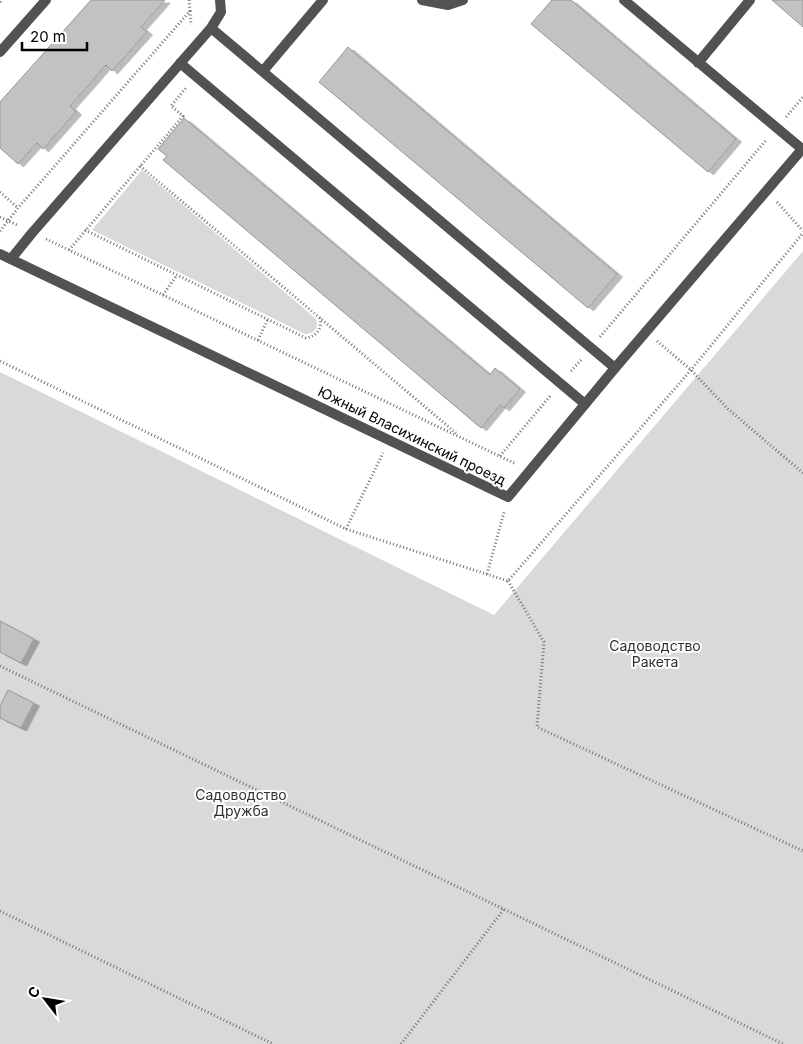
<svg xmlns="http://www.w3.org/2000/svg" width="803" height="1044" font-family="Inter,sans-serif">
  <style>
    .green { fill: #d9d9d9 }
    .building { fill: #c2c2c2; stroke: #969696; filter: url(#shadow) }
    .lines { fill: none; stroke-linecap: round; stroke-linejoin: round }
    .path { stroke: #747474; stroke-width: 3; stroke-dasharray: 1 2.5; stroke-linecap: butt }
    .service { stroke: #525252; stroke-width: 10 }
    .minor { stroke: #525252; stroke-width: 10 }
    .labels { text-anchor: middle; stroke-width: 4; stroke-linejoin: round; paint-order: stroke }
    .street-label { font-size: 14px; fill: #000; stroke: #fff }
    .park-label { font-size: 14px; fill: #303030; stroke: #fff }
  </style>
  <defs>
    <filter id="shadow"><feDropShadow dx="5.5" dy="3" stdDeviation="0" flood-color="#0004"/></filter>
  </defs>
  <rect width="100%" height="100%" fill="#fff"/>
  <!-- green -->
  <path class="green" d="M 142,170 L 316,319 C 319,328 314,334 305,334 L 92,230 Z
    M 803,251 L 803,1044 L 0,1044 L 0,372 L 494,615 Z"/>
  <!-- building -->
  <path class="building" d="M 91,0 L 165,0 L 141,27 L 147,32 L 112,71 L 106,65 L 87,87 L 70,106 L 76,112 L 43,149 L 37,143 L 18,164 L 0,148 L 0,102 Z
    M 552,0 L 571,0 L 736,139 L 708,172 L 531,24 Z
    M 772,0 L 803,0 L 803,27 Z
    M 348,47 L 617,274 L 588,308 L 319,82 Z
    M 184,118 L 490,375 L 495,368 L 520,389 L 504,408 L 500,405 L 481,428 L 163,160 L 167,156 L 158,149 Z
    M 0,621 L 34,639 L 21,663 L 0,652 Z
    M 8,690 L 34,703 L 21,728 L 0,718 L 0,706 Z"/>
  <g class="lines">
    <!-- path -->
    <path class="path" d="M 0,2 L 2,0
      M 190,11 L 191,25
      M 786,117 L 803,97
      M 140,166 L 456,433
      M 0,192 L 18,208
      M 777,202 L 803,231
      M 0,217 L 17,225
      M 85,230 L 306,338 C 317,336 322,329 320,318
      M 0,231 L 18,208 L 190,11 L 189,0
      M 46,239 L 516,464
      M 69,250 L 183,116 L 171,106 L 186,88
      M 163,295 L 177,275
      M 600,337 L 767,139
      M 258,340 L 268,319
      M 657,341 L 691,370 L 728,409 L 803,473
      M 0,361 L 346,529 L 508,581 L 691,370 L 803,233
      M 571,371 L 582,359
      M 500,456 L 551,395
      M 346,529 L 383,453
      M 487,574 L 504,512
      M 508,581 L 544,642 L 537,727 L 803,851
      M 0,666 L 783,1044
      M 0,911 L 273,1044
      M 401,1044 L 504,909"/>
    <!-- service -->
    <path class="service" d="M 422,0 L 448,5 L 463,0
      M 624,0 L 802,149
      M 211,28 L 615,368
      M 0,52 L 46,0
      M 180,63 L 585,404
      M 698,63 L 750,0
      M 263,71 L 323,0
      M 11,259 L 32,233 L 211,28 L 221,12 L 220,0"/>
    <!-- minor -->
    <path class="minor" d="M 0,254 L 508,497 L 615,368 L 803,148"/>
  </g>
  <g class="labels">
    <!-- street labels -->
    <g class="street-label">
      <text transform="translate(412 436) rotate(26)" y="5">Южный Власихинский проезд</text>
    </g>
    <!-- park labels -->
    <g class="park-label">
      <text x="655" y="651">Садоводство<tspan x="655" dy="16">Ракета</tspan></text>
      <text x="241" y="800">Садоводство<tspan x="241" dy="16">Дружба</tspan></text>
    </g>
  </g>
  <!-- north arrow -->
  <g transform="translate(45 999) rotate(301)" stroke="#ffffff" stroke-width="4" paint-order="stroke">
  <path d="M0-4L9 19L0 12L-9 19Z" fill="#000000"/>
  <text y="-8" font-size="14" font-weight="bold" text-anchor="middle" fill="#000000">С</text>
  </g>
  <!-- scale -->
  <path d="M22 42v8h65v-8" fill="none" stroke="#000000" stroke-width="2.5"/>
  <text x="30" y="42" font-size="15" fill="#000000" stroke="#ffffff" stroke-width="4" paint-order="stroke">20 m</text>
</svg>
